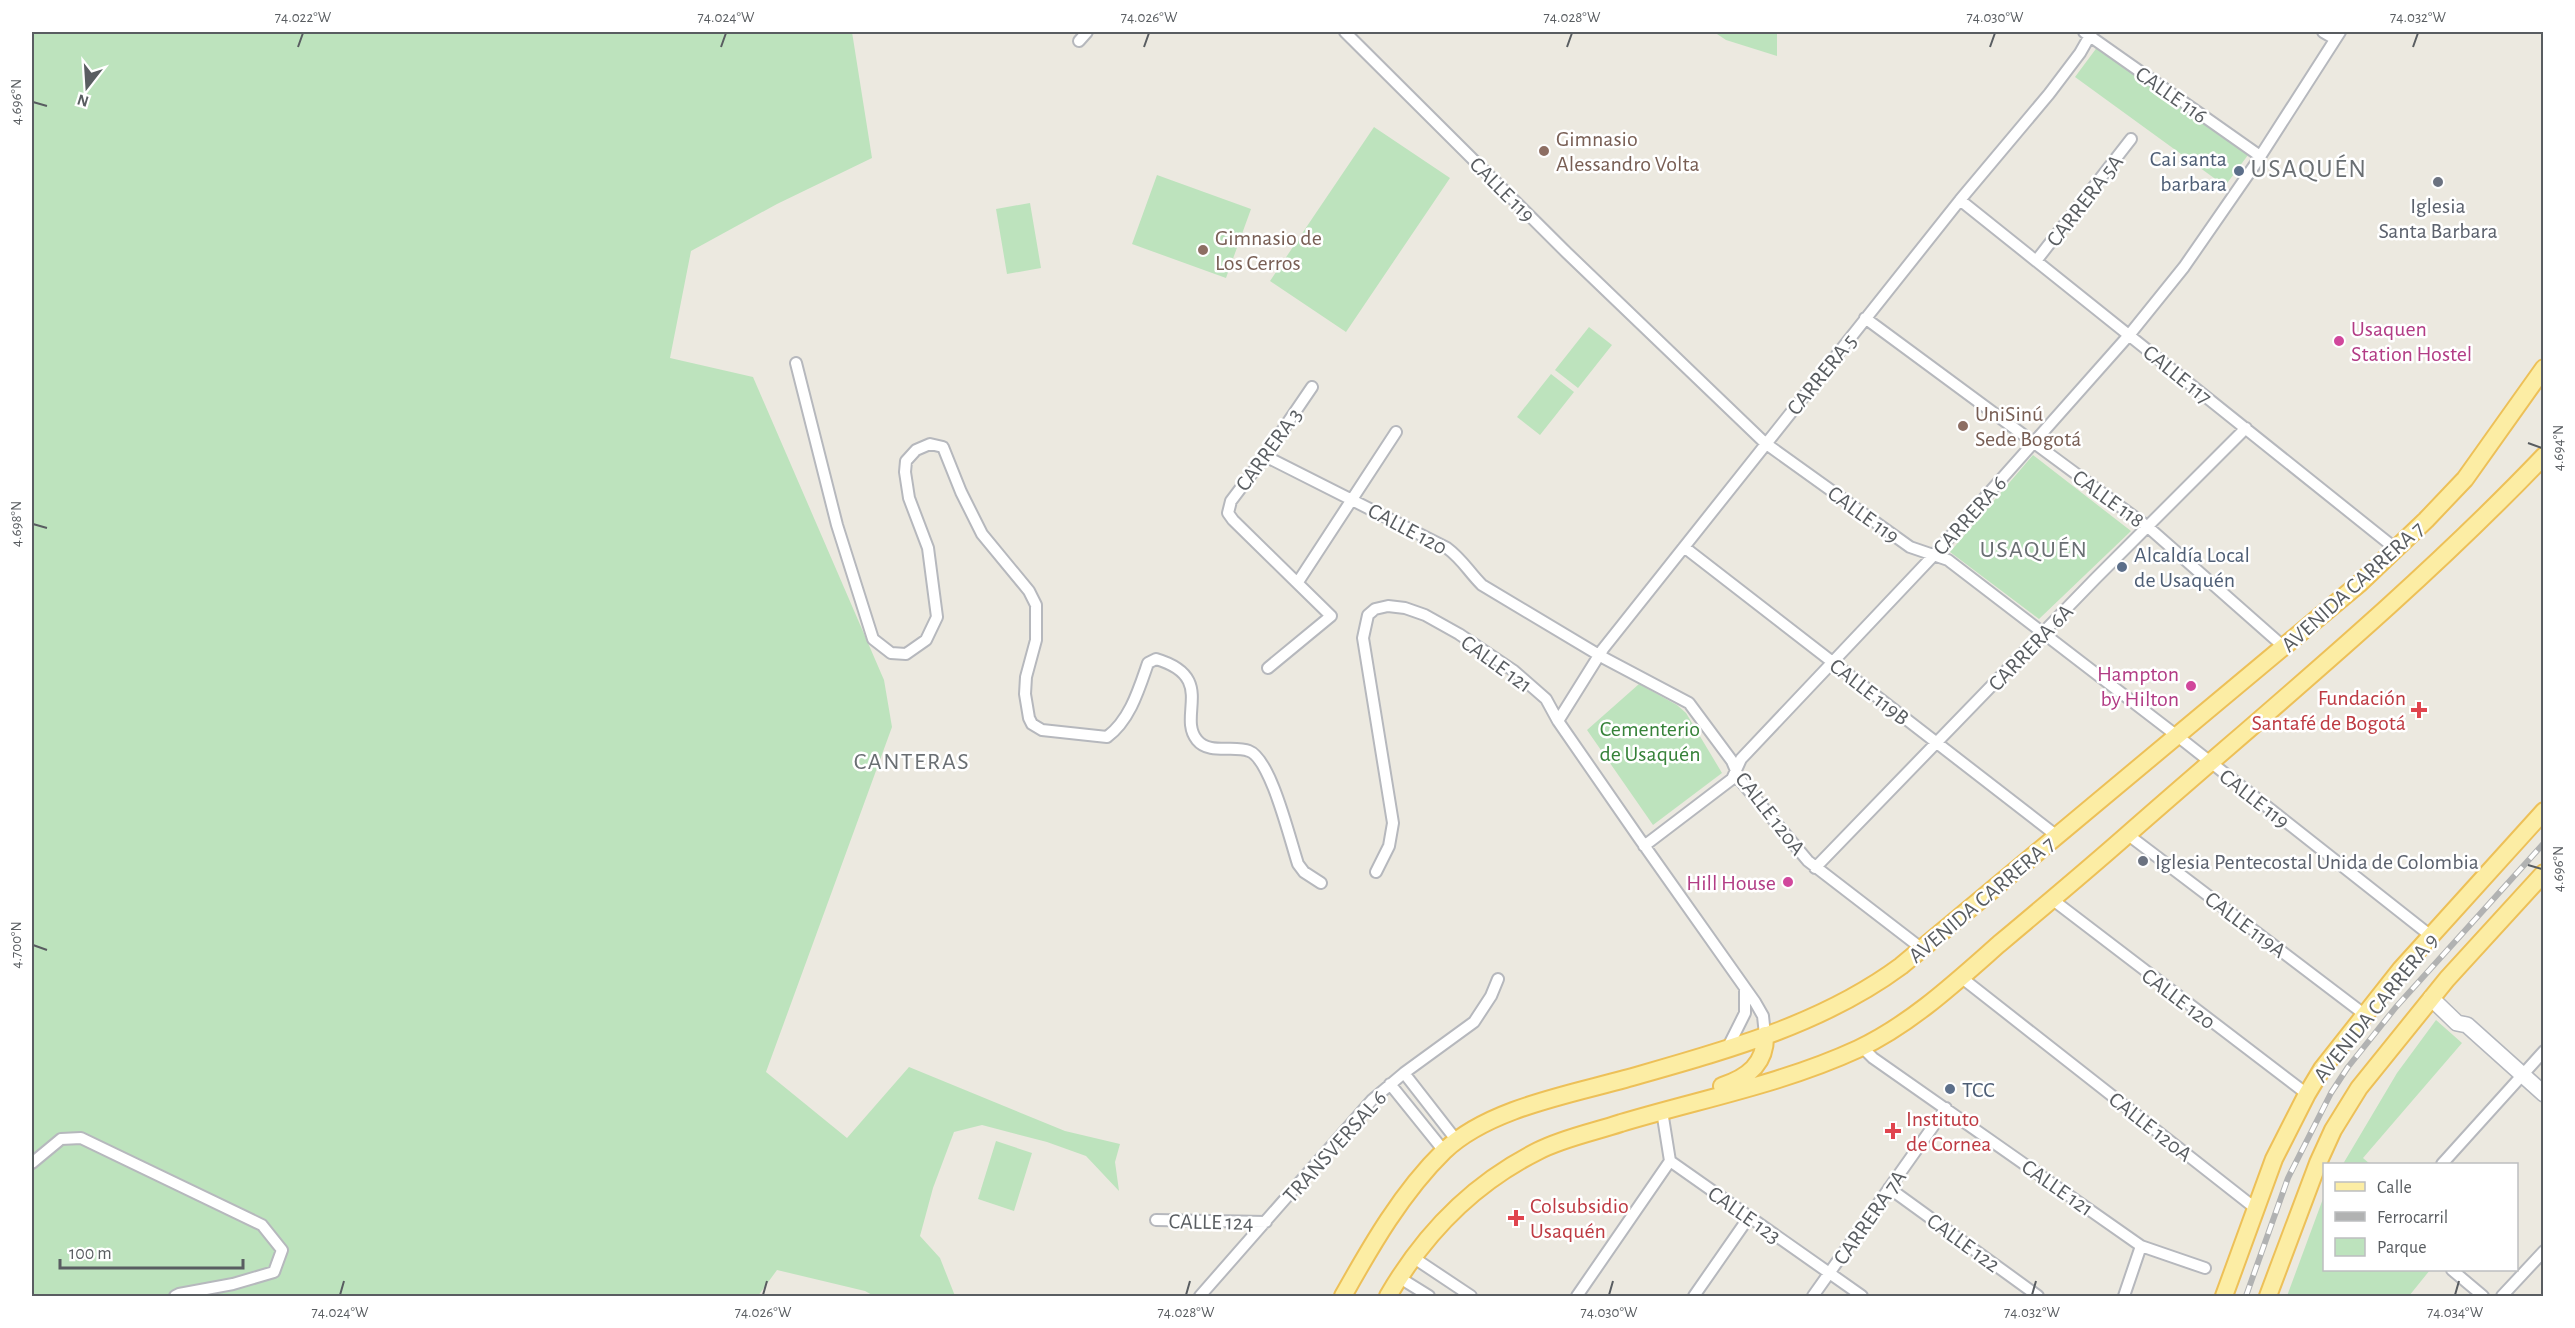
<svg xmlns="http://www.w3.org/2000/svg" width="2575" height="1328" font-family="'Alegreya Sans',sans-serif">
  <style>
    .green { fill: #bde3bd }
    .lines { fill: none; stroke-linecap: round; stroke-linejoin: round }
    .street-casing { stroke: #b6b8bd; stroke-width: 14 }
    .secondary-casing { stroke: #b4b7bd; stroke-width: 18 }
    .primary-casing { stroke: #edc058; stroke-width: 20 }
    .street { stroke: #fff; stroke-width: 10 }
    .secondary { stroke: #fff; stroke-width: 15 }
    .primary { stroke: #fceda4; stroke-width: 16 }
    .rail-casing { stroke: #b1b2b2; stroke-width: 6 }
    .rail { stroke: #fff; stroke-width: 4; stroke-dasharray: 11; stroke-linecap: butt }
    .ticks { fill: none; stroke: #595d61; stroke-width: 2 }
    .education-dot { fill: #8d6e63; stroke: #fff; stroke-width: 2 }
    .service-dot { fill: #5c6f8a; stroke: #fff; stroke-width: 2 }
    .worship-dot { fill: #6b7280; stroke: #fff; stroke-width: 2 }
    .hotel-dot { fill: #d1479c; stroke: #fff; stroke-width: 2 }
    .health-dot { fill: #e0444e; stroke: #fff; stroke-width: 2 }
    .labels { text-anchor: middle; stroke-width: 5; stroke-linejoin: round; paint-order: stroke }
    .street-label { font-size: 22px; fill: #595d61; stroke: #fff }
    .education-label { font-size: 22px; fill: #785e54; stroke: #fff; text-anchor: start }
    .service-label { font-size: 22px; fill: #4e5e75; stroke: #fff; text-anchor: start }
    .worship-label { font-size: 22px; fill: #5b616d; stroke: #fff }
    .hotel-label { font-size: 22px; fill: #b23c85; stroke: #fff; text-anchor: end }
    .health-label { font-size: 22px; fill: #be3a42; stroke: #fff; text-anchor: start }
    .park-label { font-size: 22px; fill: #368239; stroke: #fff }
    .neighbourhood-label { font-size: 24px; letter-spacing: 1.5px; fill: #6a6f73; stroke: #fff }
    .quarter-label { font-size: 26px; letter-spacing: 1.5px; fill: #6a6f73; stroke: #fff }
    .neatline { fill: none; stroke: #595d61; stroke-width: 2 }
    .ticks-label { font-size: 15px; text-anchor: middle; fill: #595d61 }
  </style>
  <rect width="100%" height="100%" fill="#ece9e0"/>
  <!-- green -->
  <path class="green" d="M 32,32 L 852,32 L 872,158 L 777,204 L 691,251 L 670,358 L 753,377 L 884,680 L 892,727 L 766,1072 L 847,1138 L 909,1067 L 1065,1131 L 1120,1144 L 1115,1162 L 1119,1191 L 1086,1156 L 1047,1142 L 982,1125 L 954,1132 L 933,1188 L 920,1236 L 940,1258 L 955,1296 L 874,1296 L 865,1291 L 777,1270 L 758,1296 L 32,1296 Z
    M 1714,32 L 1777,32 L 1777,56 L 1726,40 Z
    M 2098,46 L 2248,155 L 2225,186 L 2075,77 Z
    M 1374,127 L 1450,178 L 1346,332 L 1270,281 Z
    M 1157,175 L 1251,209 L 1226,278 L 1132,244 Z
    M 1030,203 L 1041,268 L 1007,274 L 996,209 Z
    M 1589,327 L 1612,345 L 1578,388 L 1555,370 Z
    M 1551,374 L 1574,392 L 1540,435 L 1517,417 Z
    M 2033,455 L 2131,531 L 2039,619 L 1950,552 Z
    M 1639,684 L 1677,705 L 1686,713 L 1722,773 L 1653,825 L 1587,730 Z
    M 2436,1020 L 2462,1043 L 2363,1158 L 2370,1164 L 2343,1164 L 2397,1073 Z
    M 996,1141 L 1032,1153 L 1014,1211 L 978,1199 Z
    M 2324,1196 L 2324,1270 L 2430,1270 L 2409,1296 L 2287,1296 Z"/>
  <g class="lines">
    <defs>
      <path id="street" d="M 1345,32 L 1567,253 L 1765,443 L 1910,547 L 1948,560 L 2185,742 L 2431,936
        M 2084,32 L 2260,156
        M 2323,32 L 2335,39
        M 1079,41 L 1087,32
        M 1960,200 L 2396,549
        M 2036,261 L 2131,139
        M 1865,318 L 2148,527 L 2284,647
        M 796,363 L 837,525 L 873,639 L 891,653 L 906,654 L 926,640 L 937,617 L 928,548 L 909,498 L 905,472 L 906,461 L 916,450 L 930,444 L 943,447 L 961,492 L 982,534 L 1029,591 L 1036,605 L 1036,640 L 1026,677 L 1025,694 L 1029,718 L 1032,724 L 1042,730 L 1107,737 C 1130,720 1139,689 1148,663 L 1156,659 C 1217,677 1177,716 1197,740 C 1209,755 1234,745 1249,751 C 1271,759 1290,840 1298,864 L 1304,872 L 1321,883
        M 1265,456 L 1447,548 C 1463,560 1468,571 1482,585 L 1604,658 L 1689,703 L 1732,761 L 1740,780 L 1808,861 L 1921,948
        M 1684,547 L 2057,836
        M 1298,582 L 1396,432
        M 1268,668 L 1331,616 L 1233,520 L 1228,513 L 1231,501 L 1265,456 L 1312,387
        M 1558,721 L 1603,649 L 1960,200 L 2049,94 L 2080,53 L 2092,32
        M 2127,834 L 2364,1014
        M 1644,846 L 1732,779 L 1741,759 L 1933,556 L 2130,334 L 2184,267 L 2254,166 L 2340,32
        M 1815,868 L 2095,579 L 2246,428
        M 1376,872 L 1389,846 L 1393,823 L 1363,638 L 1368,615 L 1375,609 L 1388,606 L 1405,608 L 1425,615 L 1459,634 L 1514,671 L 1546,699 L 1558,721 L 1639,838 L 1755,1002 L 1763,1016 L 1765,1035
        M 2053,900 L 2307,1094
        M 1962,978 L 2255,1208
        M 1728,1047 L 1745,1013 L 1745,988
        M 1862,1047 L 1873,1058 L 2141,1246 L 2205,1268
        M 1404,1073 L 1457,1141
        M 1390,1084 L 1444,1151
        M 1662,1111 L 1670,1161 L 1862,1296
        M 32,1163 L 61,1139 L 81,1138 L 262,1225 L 282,1250 L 274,1272 L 233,1284 L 179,1294 L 175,1296
        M 2442,1164 L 2544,1051
        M 1889,1188 L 2038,1296
        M 1156,1220 L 1266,1222
        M 1414,1258 L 1471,1296
        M 2452,1270 L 2483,1296
        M 1400,1278 L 1429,1296
        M 1200,1296 L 1372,1100 L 1404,1073 L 1474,1022 L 1491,996 L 1498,979
        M 1577,1296 L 1670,1161
        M 1694,1296 L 1749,1217
        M 1813,1296 L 1946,1108
        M 2124,1296 L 2141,1246
        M 2502,1296 L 2544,1251"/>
      <path id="secondary" d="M 2431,998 L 2457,1023 L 2467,1025 L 2544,1094"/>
      <path id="primary" d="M 1722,1086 C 1747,1078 1766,1064 1765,1035
        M 1343,1296 C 1371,1246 1402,1192 1444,1151 C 1488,1109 1567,1095 1625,1079 C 1720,1052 1820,1026 1901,966 L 2360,583 L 2426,520 L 2465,479 L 2544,368
        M 1388,1296 C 1424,1234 1474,1183 1538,1151 C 1563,1138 1594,1132 1621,1123 C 1701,1099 1782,1084 1858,1049 C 1911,1024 1956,982 1999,944 C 2042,908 2085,872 2127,835 C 2268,711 2414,592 2544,456
        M 2224,1296 L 2274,1159 L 2307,1094 L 2322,1069 L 2401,969 L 2544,811
        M 2268,1296 L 2318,1163 L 2333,1130 L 2359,1088 L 2447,979 L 2544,873"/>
    </defs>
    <!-- street casing -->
    <use href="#street" class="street-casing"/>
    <!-- secondary casing -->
    <use href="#secondary" class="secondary-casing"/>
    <!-- primary casing -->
    <use href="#primary" class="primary-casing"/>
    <!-- street -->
    <use href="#street" class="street"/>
    <!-- secondary -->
    <use href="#secondary" class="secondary"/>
    <!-- primary -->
    <use href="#primary" class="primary"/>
    <defs>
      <path id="rail" d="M 2246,1296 L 2288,1178 L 2331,1093 L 2348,1067 L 2396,1007 L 2544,843"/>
    </defs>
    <!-- rail casing -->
    <use href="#rail" class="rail-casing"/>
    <!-- rail -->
    <use href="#rail" class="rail"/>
  </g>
  <!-- ticks -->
  <path class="ticks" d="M 298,47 L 303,33M 721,47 L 726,33M 1144,47 L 1149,33M 1567,47 L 1572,33M 1990,47 L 1995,33M 2413,47 L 2418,33M 33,102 L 47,106M 2528,443 L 2542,448M 33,524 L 47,528M 2528,865 L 2542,869M 33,945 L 47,950M 340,1295 L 344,1281M 763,1295 L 767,1281M 1186,1295 L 1190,1281M 1609,1295 L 1613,1281M 2032,1295 L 2036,1281M 2455,1295 L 2459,1281"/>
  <!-- markers -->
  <g class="education-dot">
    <circle cx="1544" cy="151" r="6"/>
    <circle cx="1203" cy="250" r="6"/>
    <circle cx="1963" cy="426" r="6"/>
  </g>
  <g class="service-dot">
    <circle cx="2239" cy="171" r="6"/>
    <circle cx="2122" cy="567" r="6"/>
    <circle cx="1950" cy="1089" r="6"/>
  </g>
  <g class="worship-dot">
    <circle cx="2438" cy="182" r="6"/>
    <circle cx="2143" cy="861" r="6"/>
  </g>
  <g class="hotel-dot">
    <circle cx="2339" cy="341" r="6"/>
    <circle cx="2191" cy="686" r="6"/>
    <circle cx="1788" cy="882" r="6"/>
  </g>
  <g class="health-dot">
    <path d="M2416 701h6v6h6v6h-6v6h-6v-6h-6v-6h6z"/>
    <path d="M1890 1122h6v6h6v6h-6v6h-6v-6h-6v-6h6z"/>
    <path d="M1513 1209h6v6h6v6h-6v6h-6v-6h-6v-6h6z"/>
  </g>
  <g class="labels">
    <!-- street labels -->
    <g class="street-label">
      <text transform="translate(2172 94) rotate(35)" y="8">CALLE 116</text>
      <text transform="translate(1503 189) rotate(45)" y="8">CALLE 119</text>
      <text transform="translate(2084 200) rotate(-52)" y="8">CARRERA 5A</text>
      <text transform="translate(1821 374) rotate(-51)" y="8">CARRERA 5</text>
      <text transform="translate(2178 374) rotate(39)" y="8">CALLE 117</text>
      <text transform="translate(1268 449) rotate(-54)" y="8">CARRERA 3</text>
      <text transform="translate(2109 498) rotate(36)" y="8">CALLE 118</text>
      <text transform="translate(1864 514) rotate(36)" y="8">CALLE 119</text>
      <text transform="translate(1969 515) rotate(-48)" y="8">CARRERA 6</text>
      <text transform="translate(1408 528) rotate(28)" y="8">CALLE 120</text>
      <text transform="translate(2352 586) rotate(-42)" y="8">AVENIDA CARRERA 7</text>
      <text transform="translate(2030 647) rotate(-46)" y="8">CARRERA 6A</text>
      <text transform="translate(1497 663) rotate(36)" y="8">CALLE 121</text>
      <text transform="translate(1870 691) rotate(38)" y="8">CALLE 119B</text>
      <text transform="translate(2255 798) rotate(38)" y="8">CALLE 119</text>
      <text transform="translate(1771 813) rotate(52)" y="8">CALLE 120A</text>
      <text transform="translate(1981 899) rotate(-40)" y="8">AVENIDA CARRERA 7</text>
      <text transform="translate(2246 924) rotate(37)" y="8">CALLE 119A</text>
      <text transform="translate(2179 998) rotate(37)" y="8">CALLE 120</text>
      <text transform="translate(2375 1007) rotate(-51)" y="8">AVENIDA CARRERA 9</text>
      <text transform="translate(2151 1126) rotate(38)" y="8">CALLE 120A</text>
      <text transform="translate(1334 1146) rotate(-48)" y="8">TRANSVERSAL 6</text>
      <text transform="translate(2058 1187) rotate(35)" y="8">CALLE 121</text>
      <text transform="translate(1745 1214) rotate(35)" y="8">CALLE 123</text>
      <text transform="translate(1869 1217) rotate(-55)" y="8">CARRERA 7A</text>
      <text transform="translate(1211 1221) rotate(1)" y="8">CALLE 124</text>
      <text transform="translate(1964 1242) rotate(36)" y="8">CALLE 122</text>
    </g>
    <!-- education labels -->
    <g class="education-label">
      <text x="1556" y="146">Gimnasio<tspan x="1556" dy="25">Alessandro Volta</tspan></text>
      <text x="1215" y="245">Gimnasio de<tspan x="1215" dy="25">Los Cerros</tspan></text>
      <text x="1975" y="421">UniSinú<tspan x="1975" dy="25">Sede Bogotá</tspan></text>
    </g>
    <!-- service labels -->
    <g class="service-label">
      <text x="2227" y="166" text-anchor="end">Cai santa<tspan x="2227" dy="25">barbara</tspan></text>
      <text x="2134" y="562">Alcaldía Local<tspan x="2134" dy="25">de Usaquén</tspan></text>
      <text x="1962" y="1097">TCC</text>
    </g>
    <!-- worship labels -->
    <g class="worship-label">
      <text x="2438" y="213">Iglesia<tspan x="2438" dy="25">Santa Barbara</tspan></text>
      <text x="2155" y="869" text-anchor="start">Iglesia Pentecostal Unida de Colombia</text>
    </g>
    <!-- hotel labels -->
    <g class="hotel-label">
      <text x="2351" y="336" text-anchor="start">Usaquen<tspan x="2351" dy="25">Station Hostel</tspan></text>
      <text x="2179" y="681">Hampton<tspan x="2179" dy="25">by Hilton</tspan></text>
      <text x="1776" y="890">Hill House</text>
    </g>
    <!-- health labels -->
    <g class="health-label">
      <text x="2406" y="705" text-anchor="end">Fundación<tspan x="2406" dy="25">Santafé de Bogotá</tspan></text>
      <text x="1906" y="1126">Instituto<tspan x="1906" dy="25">de Cornea</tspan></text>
      <text x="1530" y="1213">Colsubsidio<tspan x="1530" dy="25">Usaquén</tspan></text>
    </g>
    <!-- park labels -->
    <g class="park-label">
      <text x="1650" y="736">Cementerio<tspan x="1650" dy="25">de Usaquén</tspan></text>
    </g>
    <!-- neighbourhood labels -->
    <g class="neighbourhood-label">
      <text x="2034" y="557">USAQUÉN</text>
      <text x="912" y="769">CANTERAS</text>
    </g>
    <!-- quarter labels -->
    <g class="quarter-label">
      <text x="2309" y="177">USAQUÉN</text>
    </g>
  </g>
  <!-- border -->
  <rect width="2575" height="1328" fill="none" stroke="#ffffff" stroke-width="66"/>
  <!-- legend -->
  <rect x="2323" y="1163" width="195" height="108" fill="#ffffff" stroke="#bdbec0" stroke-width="1.5"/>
  <rect x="2335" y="1182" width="30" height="9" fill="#fceda4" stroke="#bdbec0" stroke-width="1.5"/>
  <text x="2377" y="1193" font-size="18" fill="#595d61">Calle</text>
  <rect x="2335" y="1212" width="30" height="9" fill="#b1b2b2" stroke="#bdbec0" stroke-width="1.5"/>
  <text x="2377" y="1223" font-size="18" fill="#595d61">Ferrocarril</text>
  <rect x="2335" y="1238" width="30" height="18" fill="#bde3bd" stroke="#bdbec0" stroke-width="1.5"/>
  <text x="2377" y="1253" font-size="18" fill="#595d61">Parque</text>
  <!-- north arrow -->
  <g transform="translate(87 87) rotate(197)" stroke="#ffffff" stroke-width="4.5" paint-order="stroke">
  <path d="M0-4.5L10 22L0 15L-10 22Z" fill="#595d61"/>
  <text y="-9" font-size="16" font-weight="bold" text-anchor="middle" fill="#595d61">N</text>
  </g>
  <!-- scale -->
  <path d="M60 1259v9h183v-9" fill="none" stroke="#595d61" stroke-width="3"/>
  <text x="69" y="1259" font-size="18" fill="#595d61" stroke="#ffffff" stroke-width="4.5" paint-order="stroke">100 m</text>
  <rect x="33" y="33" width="2509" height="1262" class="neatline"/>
  <g class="ticks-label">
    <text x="303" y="22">74.022°W</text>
    <text x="726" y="22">74.024°W</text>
    <text x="1149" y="22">74.026°W</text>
    <text x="1572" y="22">74.028°W</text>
    <text x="1995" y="22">74.030°W</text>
    <text x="2418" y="22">74.032°W</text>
    <text transform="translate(16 102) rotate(-90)" y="5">4.696°N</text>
    <text transform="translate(2558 448) rotate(-90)" y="5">4.694°N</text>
    <text transform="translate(16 524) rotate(-90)" y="5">4.698°N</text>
    <text transform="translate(2558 869) rotate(-90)" y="5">4.696°N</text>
    <text transform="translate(16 945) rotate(-90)" y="5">4.700°N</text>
    <text x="340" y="1317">74.024°W</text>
    <text x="763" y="1317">74.026°W</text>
    <text x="1186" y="1317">74.028°W</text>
    <text x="1609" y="1317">74.030°W</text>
    <text x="2032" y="1317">74.032°W</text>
    <text x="2455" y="1317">74.034°W</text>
  </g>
</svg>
